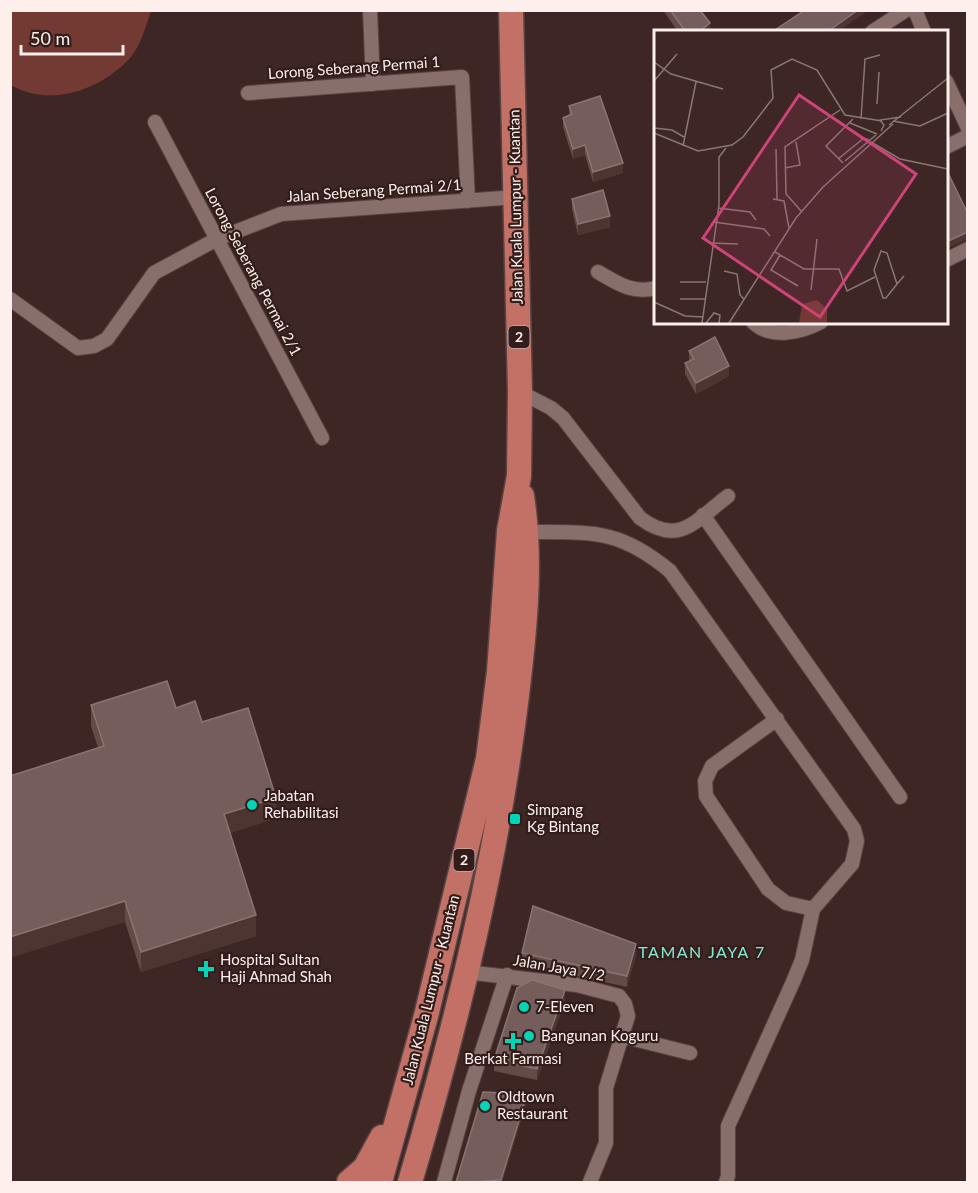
<svg xmlns="http://www.w3.org/2000/svg" width="978" height="1193" font-family="Lato,sans-serif">
  <style>
    .green { fill: #733933 }
    .lines { fill: none; stroke-linecap: round; stroke-linejoin: round }
    .street-casing { stroke: #584543; stroke-width: 16 }
    .highway-casing { stroke: #584543; stroke-width: 27 }
    .street { stroke: #896f6b; stroke-width: 14 }
    .highway { stroke: #c37067; stroke-width: 24 }
    .wall { fill: #644b48 }
    .shaded-wall { fill: #4d3532 }
    .building { fill: #745d5a; stroke: #8a7471; stroke-width: 1.5 }
    .poi-dot { fill: #03d5b6; stroke: #321d1a; stroke-width: 2 }
    .labels { text-anchor: middle; stroke-width: 4.5; stroke-linejoin: round; paint-order: stroke }
    .shield { fill: #321d1a; stroke: #c1b0ae; stroke-width: 1.5 }
    .shield-label { font-size: 14px; font-weight: bold; fill: #feefed }
    .street-label { font-size: 15px; fill: #feefed; stroke: #321d1a }
    .poi-label { font-size: 15px; fill: #feefed; stroke: #321d1a; text-anchor: start }
    .neighbourhood-label { font-size: 16px; letter-spacing: 1.5px; fill: #86e9d3; stroke: #321d1a }
    .inset-road { fill: none; stroke: #8a7674; stroke-width: 1.5 }
    .view { fill: #ce4378; fill-opacity: 0.15; stroke: #ce4378; stroke-width: 3 }
    .inset-edge { fill: none; stroke: #feefed; stroke-width: 3 }
  </style>
  <rect width="100%" height="100%" fill="#3d2624"/>
  <!-- green -->
  <path class="green" d="M 11,10 L 151,10 L 151,11 C 146,25 141,46 130,58 C 101,90 50,108 11,85 Z"/>
  <g class="lines">
    <defs>
      <path id="street" d="M 370,10 L 373,84
        M 915,10 L 924,32
        M 872,32 L 906,10
        M 946,81 L 968,128
        M 248,93 L 462,77 L 468,201
        M 155,122 L 322,438
        M 946,147 L 968,136
        M 946,260 L 968,249
        M 598,272 C 617,283 632,294 656,288
        M 10,299 L 78,348 L 94,346 L 107,339 L 154,273 L 217,239 L 281,214 L 516,197
        M 753,322 C 771,340 802,332 821,322
        M 520,392 L 551,408 L 563,418 L 640,518 C 679,547 695,521 728,496
        M 703,515 L 900,797
        M 522,532 C 588,533 616,526 670,571 L 854,829 L 857,841 L 852,864 L 813,909 L 802,960 L 793,982 L 728,1126 L 728,1176 L 726,1182
        M 777,719 L 712,766 L 705,781 L 706,796 L 768,889 L 786,903 L 813,909
        M 466,972 L 577,985 L 619,996 L 625,1004 L 628,1016 L 606,1088 L 606,1143 L 590,1182
        M 622,1036 L 690,1053
        M 444,1182 L 469,1091 L 507,975"/>
      <path id="highway" d="M 349,1182 L 365,1168 L 382,1137
        M 380,1182 L 426,1016 L 488,759 L 499,672 L 509,531 L 519,476 L 520,392 L 511,10
        M 410,1182 C 457,1023 497,860 517,695 C 525,629 532,561 522,496"/>
    </defs>
    <!-- street casing -->
    <use href="#street" class="street-casing"/>
    <!-- highway casing -->
    <use href="#highway" class="highway-casing"/>
    <!-- street -->
    <use href="#street" class="street"/>
    <!-- highway -->
    <use href="#highway" class="highway"/>
  </g>
  <!-- wall -->
  <path class="wall" d="M 663,10 L 700,10 L 710,32 L 678,32 Z
    M 569,106 L 623,173 L 593,182 L 585,155 L 573,159 L 563,127 L 563,118 L 569,115 Z
    M 572,199 L 610,227 L 578,235 L 572,209 Z
    M 689,351 L 729,376 L 696,394 L 685,374 L 685,363 L 689,361 Z
    M 91,705 L 176,708 L 202,722 L 276,818 L 230,833 L 256,936 L 141,972 L 125,922 L 98,748 L 91,726 Z
    M 522,953 L 636,955 L 627,987 L 522,964 Z
    M 565,1001 L 537,1080 L 494,1071 L 494,1060 Z
    M 527,1101 L 502,1182 L 456,1182 Z"/>
  <!-- shaded-wall -->
  <path class="shaded-wall" d="M 858,10 L 865,10 L 865,13 L 837,32 L 827,32 Z
    M 710,23 L 710,32 L 699,32 Z
    M 585,145 L 585,155 L 573,159 L 573,149 Z
    M 623,163 L 623,173 L 593,182 L 593,172 Z
    M 610,216 L 610,227 L 578,235 L 578,224 Z
    M 968,232 L 968,239 L 946,249 L 946,242 Z
    M 729,366 L 729,376 L 696,394 L 696,383 Z
    M 276,798 L 276,818 L 224,835 L 224,814 Z
    M 125,901 L 125,922 L 10,958 L 10,937 Z
    M 256,915 L 256,936 L 141,972 L 141,952 Z
    M 636,944 L 636,955 L 627,987 L 627,976 Z
    M 565,990 L 565,1001 L 537,1080 L 537,1069 Z
    M 527,1094 L 527,1101 L 502,1182 L 501,1182 L 501,1180 Z"/>
  <!-- building -->
  <path class="building" d="M 670,10 L 700,10 L 710,23 L 699,32 L 686,32 Z
    M 805,10 L 858,10 L 827,32 L 772,32 Z
    M 600,96 L 623,163 L 593,172 L 585,145 L 573,149 L 563,118 L 572,114 L 569,106 Z
    M 946,173 L 948,173 L 968,214 L 968,232 L 946,242 Z
    M 603,190 L 610,216 L 578,224 L 572,199 Z
    M 715,337 L 729,366 L 696,383 L 685,363 L 694,359 L 689,351 Z
    M 167,681 L 176,708 L 195,701 L 202,722 L 248,708 L 276,798 L 224,814 L 256,915 L 141,952 L 125,901 L 10,937 L 10,776 L 104,746 L 91,705 Z
    M 533,906 L 636,944 L 627,976 L 522,953 Z
    M 532,980 L 565,990 L 537,1069 L 494,1060 L 517,988 Z
    M 483,1092 L 527,1094 L 501,1180 L 471,1182 L 456,1182 Z"/>
  <!-- markers -->
  <g class="poi-dot">
    <circle cx="252" cy="805" r="6"/>
    <rect x="509" y="813" width="12" height="12" rx="3"/>
    <path d="M203 960h6v6h6v6h-6v6h-6v-6h-6v-6h6z"/>
    <circle cx="524" cy="1007" r="6"/>
    <circle cx="529" cy="1036" r="6"/>
    <path d="M510 1032h6v6h6v6h-6v6h-6v-6h-6v-6h6z"/>
    <circle cx="485" cy="1106" r="6"/>
  </g>
  <g class="labels">
    <!-- shield labels -->
    <g class="shield">
      <rect x="508.5" y="326" width="21" height="22" rx="4.5"/>
      <rect x="453.5" y="849" width="21" height="22" rx="4.5"/>
    </g>
    <g class="shield-label">
      <text x="519" y="342">2</text>
      <text x="464" y="865">2</text>
    </g>
    <!-- street labels -->
    <g class="street-label">
      <text transform="translate(354 68) rotate(-4)" y="5">Lorong Seberang Permai 1</text>
      <text transform="translate(374 191) rotate(-4)" y="5">Jalan Seberang Permai 2/1</text>
      <text transform="translate(516 207) rotate(-91)" y="5">Jalan Kuala Lumpur - Kuantan</text>
      <text transform="translate(253 272) rotate(62)" y="5">Lorong Seberang Permai 2/1</text>
      <text transform="translate(559 968) rotate(10)" y="5">Jalan Jaya 7/2</text>
      <text transform="translate(431 990) rotate(-76)" y="5">Jalan Kuala Lumpur - Kuantan</text>
    </g>
    <!-- poi labels -->
    <g class="poi-label">
      <text x="264" y="801">Jabatan<tspan x="264" dy="17">Rehabilitasi</tspan></text>
      <text x="527" y="815">Simpang<tspan x="527" dy="17">Kg Bintang</tspan></text>
      <text x="220" y="965">Hospital Sultan<tspan x="220" dy="17">Haji Ahmad Shah</tspan></text>
      <text x="536" y="1012">7-Eleven</text>
      <text x="541" y="1041">Bangunan Koguru</text>
      <text x="513" y="1064" text-anchor="middle">Berkat Farmasi</text>
      <text x="497" y="1102">Oldtown<tspan x="497" dy="17">Restaurant</tspan></text>
    </g>
    <!-- neighbourhood labels -->
    <g class="neighbourhood-label">
      <text x="702" y="958">TAMAN JAYA 7</text>
    </g>
  </g>
  <!-- overview -->
  <g transform="translate(654 30)">
    <rect width="294" height="294" fill="#3d2624"/>
    <path d="M 163,270 L 173,279 L 173,293 L 145,293 L 148,274 Z" fill="#733933"/>
    <path class="inset-road" d="M 0,32 L 17,44 L 69,59M 0,51 L 23,24M 223,74 L 225,42M 207,89 L 211,29 L 226,25M 239,91 L 266,96 L 294,83M 196,93 L 223,104M 235,95 L 294,48M 0,98 L 18,100 L 30,107M 227,101 L 230,95 L 226,90 L 247,87M 0,103 L 44,121 L 78,115 L 89,107 L 119,68 L 117,40 L 138,29 L 163,40 L 191,85 L 228,91M 217,112 L 246,129 L 294,139M 29,116 L 42,52M 122,119 L 123,169M 184,129 L 210,108 L 215,110M 191,131 L 222,105M 189,133 L 172,116 L 199,89M 131,138 L 146,135 L 142,112M 119,169 L 130,171 L 135,198M 64,178 L 96,182 L 102,190M 148,182 L 132,164 L 131,117 L 186,80M 60,192 L 110,199 L 116,206M 57,213 L 84,214M 121,222 L 150,239 L 185,239 L 193,261 L 221,247M 126,225 L 117,240 L 144,256M 70,241 L 83,244 L 86,265 L 90,269M 26,252 L 52,252M 243,254 L 233,223 L 227,221 L 220,240 L 229,268 L 232,268 L 243,254 L 250,246M 157,260 L 163,209M 26,269 L 51,269M 0,272 L 31,286 L 49,287M 48,293 L 65,175 L 65,127 L 72,118M 52,293 L 60,283 L 66,285 L 65,293M 75,293 L 142,188 L 169,157 L 239,94"/>
    <path class="view" d="M 145,65 L 262,144 L 166,287 L 49,208 Z"/>
    <rect width="294" height="294" class="inset-edge"/>
  </g>
  <!-- border -->
  <rect width="978" height="1193" fill="none" stroke="#feefed" stroke-width="24"/>
  <!-- scale -->
  <path d="M21 45v9h102v-9" fill="none" stroke="#feefed" stroke-width="3"/>
  <text x="30" y="45" font-size="18" fill="#feefed" stroke="#321d1a" stroke-width="4.5" paint-order="stroke">50 m</text>
</svg>
